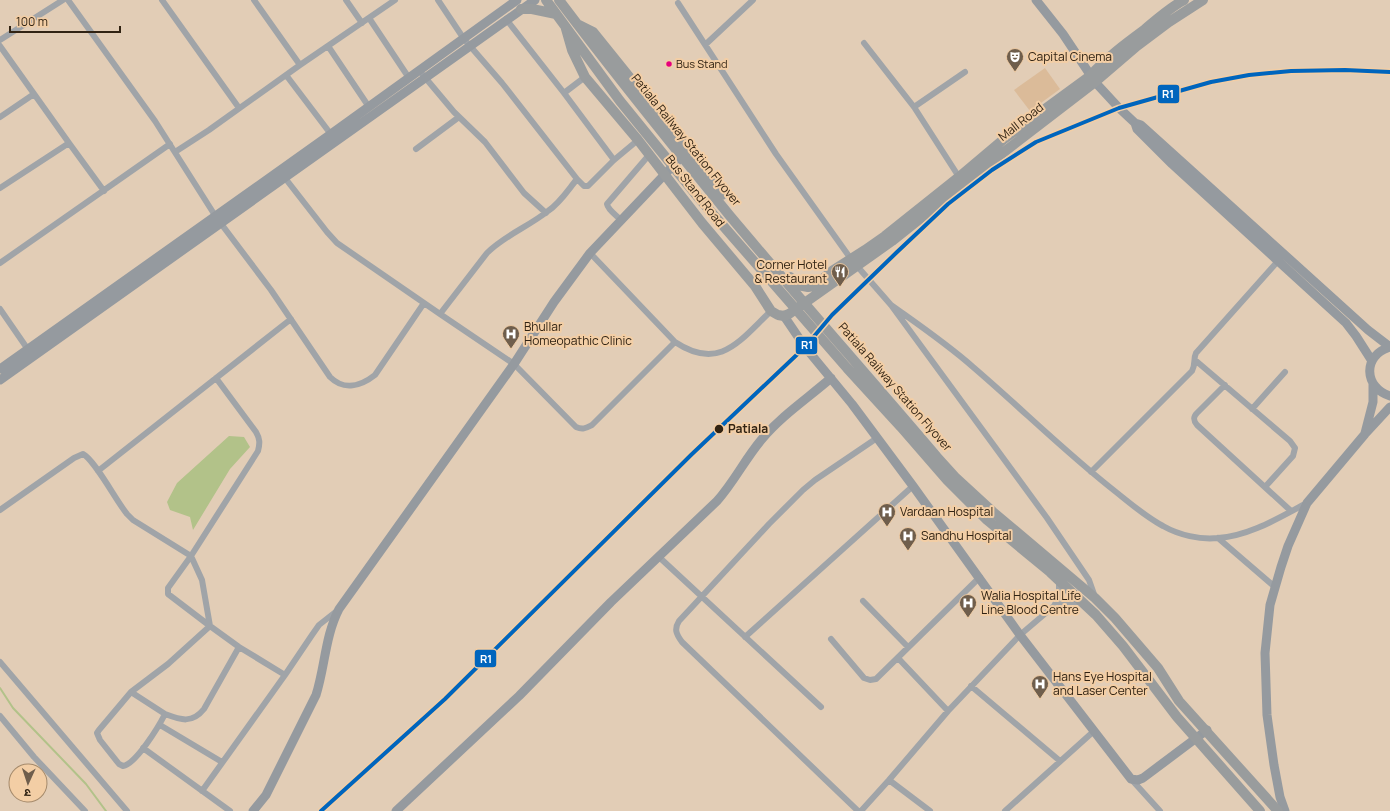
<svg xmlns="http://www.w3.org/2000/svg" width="1390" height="811" font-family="Manrope,'Noto Sans Devanagari',sans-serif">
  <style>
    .green { fill: #dbbb99 }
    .water { fill: #b2c289 }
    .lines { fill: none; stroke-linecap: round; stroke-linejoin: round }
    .stream { stroke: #b2c289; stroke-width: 2 }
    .street { stroke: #a0a4a8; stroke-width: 6 }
    .secondary { stroke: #959a9f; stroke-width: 9 }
    .primary { stroke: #999c9d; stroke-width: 10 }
    .rail-1-casing { stroke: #f3cea5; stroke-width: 7 }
    .rail-1 { stroke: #0065bd; stroke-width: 4 }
    .bus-dot { fill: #e5007d; stroke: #f3cea5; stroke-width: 1.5 }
    .stop-dot { fill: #312313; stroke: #f3cea5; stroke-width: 1.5 }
    .labels { text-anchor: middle; stroke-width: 4; stroke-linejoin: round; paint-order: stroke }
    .bus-label { font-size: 11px; fill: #312313; stroke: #f3cea5; text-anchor: start }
    .poi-label { font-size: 12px; fill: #312313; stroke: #f3cea5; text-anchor: start }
    .street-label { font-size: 12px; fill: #312313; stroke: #f3cea5 }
    .stop-label { font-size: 12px; font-weight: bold; fill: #312313; stroke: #f3cea5; text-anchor: start }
    .line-badge { stroke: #f3cea5; stroke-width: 1.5 }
    .badge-label { font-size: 11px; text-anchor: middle; font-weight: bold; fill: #fff }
  </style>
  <rect width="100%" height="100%" fill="#e2cdb6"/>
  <!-- green -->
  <path class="green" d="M 1045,68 L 1060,89 L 1030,111 L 1014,90 Z"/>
  <!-- water -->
  <path class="water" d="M 229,436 L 244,437 L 250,447 L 230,469 L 193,530 L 190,517 L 170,510 L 167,502 L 177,483 Z"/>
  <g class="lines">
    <!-- stream -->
    <path class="stream" d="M 0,688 L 13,708 L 86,784 L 106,811"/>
    <!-- street -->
    <path class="street" d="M 68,0 L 155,121 L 216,217 L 271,290 L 330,377 C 344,391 361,386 375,375 L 424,303
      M 162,0 L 239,108
      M 254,0 L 300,65
      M 346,0 L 362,23
      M 438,0 L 464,39 L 502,83 L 577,179
      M 678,3 L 776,154 L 851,259
      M 369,18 L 409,78
      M 506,19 L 564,93 L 614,160
      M 0,40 L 63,0
      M 864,43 L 914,107 L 959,177
      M 706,44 L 753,0
      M 0,46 L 69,143
      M 328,46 L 369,107
      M 286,75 L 333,137
      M 423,75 L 454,112 L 485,142 L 524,193 L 546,213
      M 564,93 L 585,77
      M 914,107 L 965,72
      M 0,117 L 34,94
      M 416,149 L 459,117
      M 175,152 L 209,130 L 300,65 L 395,0
      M 285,178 L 327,232 L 337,243 L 440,314 L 514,364 L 576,427 C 583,430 586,428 592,425 L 675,342 C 720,372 740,340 771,311
      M 0,188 L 69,143 L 104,191
      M 621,220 C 616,215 608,210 607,204 L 649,155
      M 590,253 L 675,342
      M 0,263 L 170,144
      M 857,266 L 891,305 L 1047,518 L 1089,580 L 1095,597
      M 891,305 C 919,325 947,344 973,367 C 1021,408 1066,453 1116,492 C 1131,504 1146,517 1163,526 C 1179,535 1200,540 1218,538 C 1250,536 1280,517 1307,503
      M 0,309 L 29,351
      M 440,314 L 487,253 C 505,235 528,227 548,211 C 560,203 568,190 577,179 L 584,186 L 588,186 L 614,160 L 638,140
      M 1195,360 L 1290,441 L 1295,448 L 1293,456 L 1265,487
      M 216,378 L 256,432 C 260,439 260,443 258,451 L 191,556 L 202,580 L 210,626 L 239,647 L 285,675
      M 1225,385 L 1197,413 C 1193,417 1193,420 1197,425 L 1291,511
      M 1252,409 L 1285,372
      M 98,471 L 291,319
      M 1091,472 L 1192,371 C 1196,364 1193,359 1196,353 L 1278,261
      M 0,510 L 74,458 L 83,454 C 94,459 117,502 127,514 L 133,520 L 191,556 L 168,588 L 168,594 L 210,626 L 168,664 L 131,692 L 99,730 L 97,733 L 100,740 L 119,764 L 123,766 C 136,764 159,726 165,714 L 131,692
      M 1218,538 L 1275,587
      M 659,557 L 821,707
      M 863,601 L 908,647
      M 1054,606 L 1070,602 L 1081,602
      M 745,637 L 913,486
      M 831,639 L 864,678 L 870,680 L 876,679 L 980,577
      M 898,658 L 948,711
      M 0,662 L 127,811
      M 971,686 L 1060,761
      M 165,714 C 181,720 192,724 204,709 L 239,647
      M 0,716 L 34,757 L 85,811
      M 160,725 L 222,762
      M 143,748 L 230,811
      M 1131,779 L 1160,811
      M 889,780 L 930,811
      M 202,791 L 285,675 L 312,635 L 319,625 L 338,610
      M 858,811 L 682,642 C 676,634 674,629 679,621 L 769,524 L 803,490 L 815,480 L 877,438
      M 861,811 L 889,780 L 948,711 L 1020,635 L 1054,606 L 1059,596 L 1059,581
      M 1005,811 L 1094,731"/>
    <!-- secondary -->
    <path class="secondary" d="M 1036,0 L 1063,34 L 1095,82 L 1119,108 L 1135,123 L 1141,125 L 1368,330 L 1390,347
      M 1135,123 L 1137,129 L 1172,164 L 1346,323 L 1356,336 L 1372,361
      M 784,316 L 805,347 L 852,404 L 913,486 L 1020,635 L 1131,779 L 1138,780 L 1143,778 L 1207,730
      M 1390,347 C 1362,355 1364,388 1390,396
      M 0,369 L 331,134 L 517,0
      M 0,380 L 535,0
      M 1365,433 L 1373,402 L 1373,384
      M 253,811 L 266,795 L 316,695 C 325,667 325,636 339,609 L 514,364 L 554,302 L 590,253 L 686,152
      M 396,811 L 519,696 L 611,602 L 717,501 C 734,482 745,459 762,439 C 781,416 808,398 831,378
      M 1285,811 L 1280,797 L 1274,765 L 1267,715 L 1265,653 L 1270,605 L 1281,567 L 1288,546 L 1307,503 L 1365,434 L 1390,407"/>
    <!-- primary -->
    <path class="primary" d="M 546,0 L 620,101 L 698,197 L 847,368 L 901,427 L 947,480 L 987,520 L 1050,572 L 1096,615 L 1123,646 L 1177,717 L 1260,811
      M 559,0 C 614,73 672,145 730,216 C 798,297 869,377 937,457 L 956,478 L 993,512 L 1095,598 L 1115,618 L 1158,668 L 1179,701 L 1278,811
      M 521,9 L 532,9 L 556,14
      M 579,25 L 593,32 L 688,150 L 722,195
      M 566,29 L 572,50 L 585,77 L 638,140 L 702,223 L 755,286 L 771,311 L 778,315 L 784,316 L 789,314 L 892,241 L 991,162 L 1095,82 L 1137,46 L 1169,22 L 1203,0
      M 790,277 L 798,285 L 808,287 L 814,286 L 832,271 L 865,250 L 885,236 L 959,177 L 1004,139 L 1090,76 C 1106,58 1125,44 1144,30 C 1157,19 1169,8 1184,0"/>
    <defs>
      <path id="rail-1" d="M 321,811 L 445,699 L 691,455 L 805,347 L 832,315 L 896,253 L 948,204 L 992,170 L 1036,142 L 1119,108 L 1211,82 L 1249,75 L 1291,71 L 1345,70 L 1390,72"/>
    </defs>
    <!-- rail-1 casing -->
    <use href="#rail-1" class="rail-1-casing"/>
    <!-- rail-1 -->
    <use href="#rail-1" class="rail-1"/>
  </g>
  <!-- icons -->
  <defs>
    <symbol id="theatre-pin" viewBox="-11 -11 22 30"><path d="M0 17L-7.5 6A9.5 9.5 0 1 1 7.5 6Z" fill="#6f5e4c" stroke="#f3cea5"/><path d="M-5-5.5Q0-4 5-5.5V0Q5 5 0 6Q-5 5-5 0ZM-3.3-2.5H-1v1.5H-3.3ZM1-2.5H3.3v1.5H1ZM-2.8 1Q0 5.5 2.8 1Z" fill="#fff"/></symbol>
    <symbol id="restaurant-pin" viewBox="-11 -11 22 30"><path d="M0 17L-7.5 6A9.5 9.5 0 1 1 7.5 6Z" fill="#6f5e4c" stroke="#f3cea5"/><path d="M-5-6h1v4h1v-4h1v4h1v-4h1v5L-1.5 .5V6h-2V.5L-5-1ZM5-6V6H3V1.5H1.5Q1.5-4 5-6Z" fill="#fff"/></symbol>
    <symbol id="hospital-pin" viewBox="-11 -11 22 30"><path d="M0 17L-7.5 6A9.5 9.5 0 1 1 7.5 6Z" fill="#6f5e4c" stroke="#f3cea5"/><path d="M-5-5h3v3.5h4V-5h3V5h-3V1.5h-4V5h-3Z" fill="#fff"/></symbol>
  </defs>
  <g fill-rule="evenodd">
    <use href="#theatre-pin" x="1005" y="47" width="20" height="27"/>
    <use href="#restaurant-pin" x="830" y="262" width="20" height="27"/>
    <use href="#hospital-pin" x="501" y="324" width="20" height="27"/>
    <use href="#hospital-pin" x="877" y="502" width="20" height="27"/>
    <use href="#hospital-pin" x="898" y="526" width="20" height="27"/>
    <use href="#hospital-pin" x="958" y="593" width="20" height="27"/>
    <use href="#hospital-pin" x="1030" y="674" width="20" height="27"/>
  </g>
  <!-- markers -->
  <circle class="bus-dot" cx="669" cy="64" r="3.5"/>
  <circle class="stop-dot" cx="719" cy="429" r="5"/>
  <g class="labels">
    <!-- bus labels -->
    <g class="bus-label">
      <text x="676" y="68">Bus Stand</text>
    </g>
    <!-- poi labels -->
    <g class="poi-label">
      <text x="1028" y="61">Capital Cinema</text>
      <text x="827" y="269" text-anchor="end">Corner Hotel<tspan x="827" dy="14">&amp; Restaurant</tspan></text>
      <text x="524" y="331">Bhullar<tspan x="524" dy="14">Homeopathic Clinic</tspan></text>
      <text x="900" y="516">Vardaan Hospital</text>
      <text x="921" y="540">Sandhu Hospital</text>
      <text x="981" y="600">Walia Hospital Life<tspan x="981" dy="14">Line Blood Centre</tspan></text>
      <text x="1053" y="681">Hans Eye Hospital<tspan x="1053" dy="14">and Laser Center</tspan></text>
    </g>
    <!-- street labels -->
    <g class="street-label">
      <text transform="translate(1021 122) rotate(-38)" y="4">Mall Road</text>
      <text transform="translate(686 140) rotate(51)" y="4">Patiala Railway Station Flyover</text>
      <text transform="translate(695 191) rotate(52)" y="4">Bus Stand Road</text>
      <text transform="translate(895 387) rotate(49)" y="4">Patiala Railway Station Flyover</text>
    </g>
    <!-- stop labels -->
    <g class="stop-label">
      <text x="728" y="433">Patiala</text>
    </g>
  </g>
  <g class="line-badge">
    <rect x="1157" y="84" width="23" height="20" rx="4" fill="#0065bd"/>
    <rect x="795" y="336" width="23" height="19" rx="4" fill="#0065bd"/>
    <rect x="474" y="649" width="23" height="19" rx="4" fill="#0065bd"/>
  </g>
  <g class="badge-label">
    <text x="1168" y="98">R1</text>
    <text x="807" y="349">R1</text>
    <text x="486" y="663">R1</text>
  </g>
  <!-- north arrow -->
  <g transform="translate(28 783) rotate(183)"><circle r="19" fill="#f3cea5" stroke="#a58a6b"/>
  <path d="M0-3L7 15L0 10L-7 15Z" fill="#6f5e4c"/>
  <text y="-6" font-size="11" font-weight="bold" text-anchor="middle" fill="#312313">उ</text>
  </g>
  <!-- scale -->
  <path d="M10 26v6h110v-6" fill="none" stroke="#312313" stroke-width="2"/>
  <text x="16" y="26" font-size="12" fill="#312313" stroke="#f3cea5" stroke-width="3" paint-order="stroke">100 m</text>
</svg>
